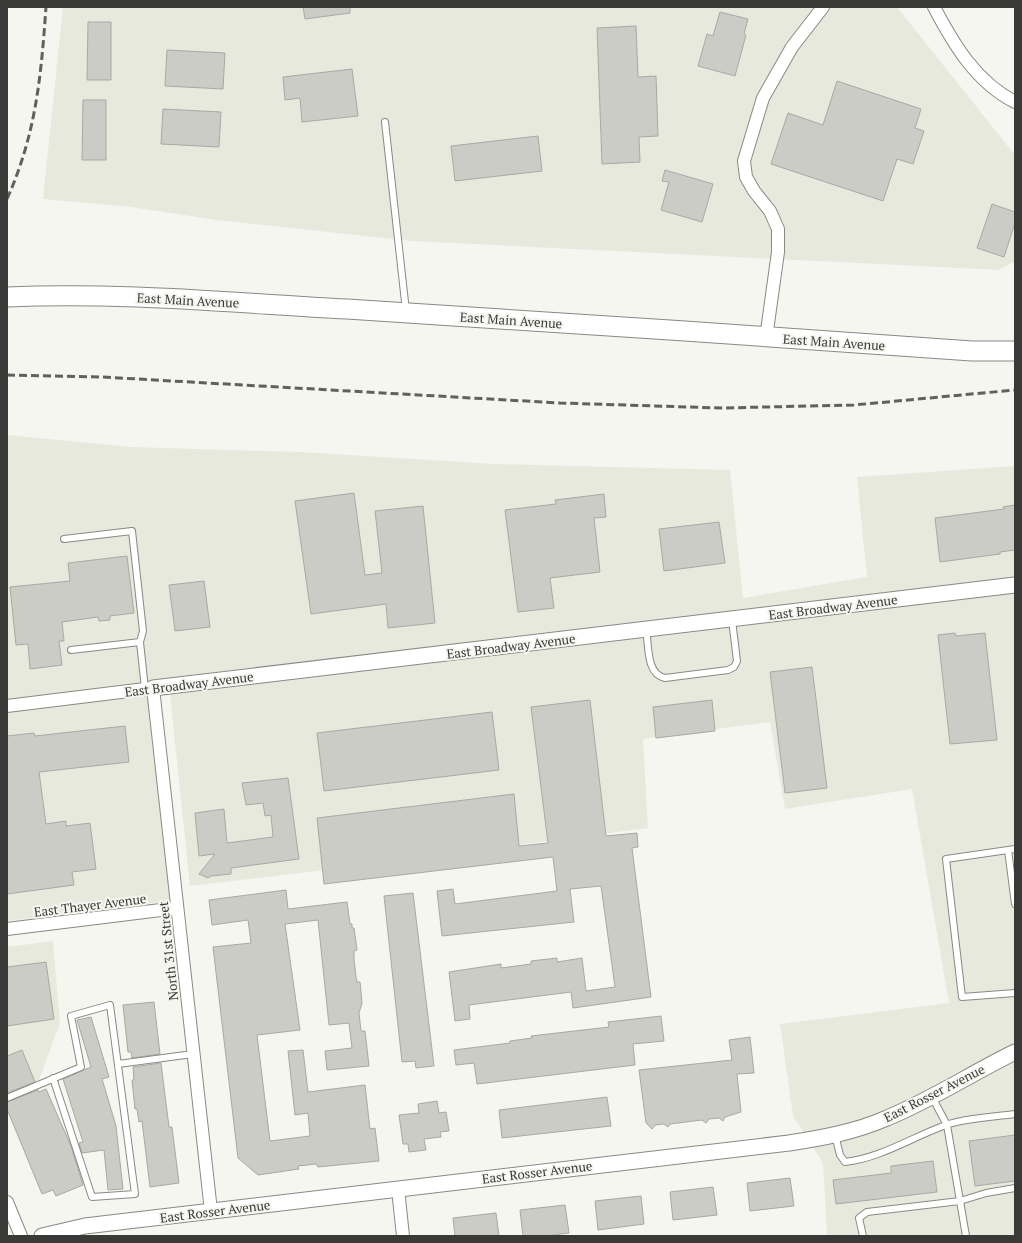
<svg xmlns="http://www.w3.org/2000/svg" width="1022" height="1243" font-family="'PT Serif',serif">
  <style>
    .built { fill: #e8e9dd }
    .building { fill: #ccccc6; stroke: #a8a9a3 }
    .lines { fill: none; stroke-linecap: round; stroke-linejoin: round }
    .service-casing { stroke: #898984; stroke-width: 8 }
    .minor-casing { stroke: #898984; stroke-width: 14 }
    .tertiary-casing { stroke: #898984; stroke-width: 17 }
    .primary-casing { stroke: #898984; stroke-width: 21 }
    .service { stroke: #fff; stroke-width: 6 }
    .minor { stroke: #fff; stroke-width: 12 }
    .tertiary { stroke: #fff; stroke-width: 15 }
    .primary { stroke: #fff; stroke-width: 19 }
    .rail { stroke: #60615d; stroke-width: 3; stroke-dasharray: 8 4; stroke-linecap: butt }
    .labels { text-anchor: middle; stroke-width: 4; stroke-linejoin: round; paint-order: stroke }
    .street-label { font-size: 13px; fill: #393a37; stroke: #f5f6f0 }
  </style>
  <rect width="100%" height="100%" fill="#f5f6f0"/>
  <!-- built -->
  <path class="built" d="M 63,7 L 897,7 L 1015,155 L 1015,261 L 999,270 L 412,241 L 216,220 L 131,207 L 43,199 Z
    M 7,435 L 131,447 L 300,452 L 495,464 L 730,470 L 743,598 L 867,577 L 857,477 L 1015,466 L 1015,1236 L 827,1236 L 823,1163 L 793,1116 L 780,1024 L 949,1003 L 912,789 L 785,809 L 770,722 L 643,739 L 648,828 L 317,871 L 190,886 L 170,695 L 148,697 L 170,901 L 7,921 Z
    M 53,941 L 60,1023 L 39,1080 L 7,1092 L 7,947 Z"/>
  <!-- building -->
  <path class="building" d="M 303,7 L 350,7 L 350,13 L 305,19 Z
    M 720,12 L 748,19 L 744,34 L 746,35 L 735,76 L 698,66 L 707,34 L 713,36 Z
    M 88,22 L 111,22 L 111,80 L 87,80 Z
    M 636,26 L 638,77 L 656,76 L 658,136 L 639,137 L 640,162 L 602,164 L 597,28 Z
    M 167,50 L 225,53 L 223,89 L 165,86 Z
    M 352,69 L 358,116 L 302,122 L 300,98 L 285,100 L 283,77 Z
    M 837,81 L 921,109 L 915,128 L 924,131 L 913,164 L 897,159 L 883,201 L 771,164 L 788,113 L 823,125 Z
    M 83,100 L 106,100 L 106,160 L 82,160 Z
    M 163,109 L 221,112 L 219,147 L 161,144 Z
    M 538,136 L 542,171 L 455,181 L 451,146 Z
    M 665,170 L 713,184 L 702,222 L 661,210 L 669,182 L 662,181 Z
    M 992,204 L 1015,212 L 1015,223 L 1004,257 L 977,248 Z
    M 354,493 L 365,575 L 382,573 L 375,511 L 423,506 L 435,623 L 388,628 L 386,604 L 311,614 L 295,501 Z
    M 604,494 L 606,517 L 594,518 L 600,572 L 550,578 L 554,608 L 518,612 L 505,510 L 556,504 L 555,500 Z
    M 1015,505 L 1015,550 L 1000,552 L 1000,554 L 940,562 L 935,518 L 1004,509 L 1003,507 Z
    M 719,522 L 725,563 L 664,571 L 659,529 Z
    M 127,556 L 134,613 L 110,616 L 110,620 L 99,621 L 98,617 L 62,622 L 64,641 L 59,641 L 62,665 L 30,669 L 28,644 L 16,645 L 10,587 L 70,581 L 68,563 Z
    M 204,581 L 210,627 L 175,631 L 169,585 Z
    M 955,633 L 956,636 L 985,633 L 997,740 L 950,744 L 938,635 Z
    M 812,667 L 827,788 L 785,793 L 770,672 Z
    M 590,700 L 606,836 L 637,833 L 638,847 L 632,848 L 651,997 L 573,1008 L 571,992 L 469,1005 L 470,1019 L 455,1021 L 449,972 L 501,964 L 501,968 L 531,964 L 531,961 L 557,958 L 557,962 L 582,958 L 586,991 L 615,987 L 601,886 L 570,889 L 574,922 L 442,936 L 437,891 L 453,889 L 455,904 L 557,891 L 553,857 L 324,884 L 317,818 L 514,794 L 519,846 L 548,843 L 531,707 Z
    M 712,700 L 715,731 L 656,738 L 653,707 Z
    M 492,712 L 499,770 L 324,791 L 317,733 Z
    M 125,726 L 129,762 L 39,772 L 46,824 L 66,821 L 66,826 L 90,823 L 96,869 L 72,872 L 74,885 L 7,894 L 7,736 L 34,733 L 35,736 Z
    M 288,778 L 299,859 L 231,868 L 231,874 L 211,876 L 208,878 L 199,874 L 215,854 L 199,856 L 195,813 L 224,809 L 227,843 L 273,837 L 271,815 L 265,816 L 263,803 L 246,805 L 242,783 Z
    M 286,890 L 288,909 L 347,902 L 350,924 L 352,924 L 352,928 L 354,928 L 357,950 L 354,951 L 354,959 L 356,977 L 357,982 L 360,982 L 362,1003 L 359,1013 L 361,1031 L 365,1031 L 369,1066 L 327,1070 L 325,1051 L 352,1048 L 349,1023 L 329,1025 L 318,920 L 285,924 L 300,1030 L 257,1035 L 270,1141 L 310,1136 L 308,1113 L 295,1115 L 288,1051 L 303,1050 L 308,1092 L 365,1085 L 370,1129 L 375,1128 L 379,1161 L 318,1167 L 316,1164 L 298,1166 L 299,1169 L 258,1175 L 238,1158 L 213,947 L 251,943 L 248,920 L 212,925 L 209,900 Z
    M 413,893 L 434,1066 L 416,1068 L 415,1061 L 402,1062 L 384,896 Z
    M 46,962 L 54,1019 L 7,1026 L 7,967 Z
    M 154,1002 L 160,1054 L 132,1058 L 131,1052 L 128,1052 L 123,1005 Z
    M 661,1016 L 664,1041 L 633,1044 L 635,1065 L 477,1084 L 474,1063 L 456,1065 L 454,1050 L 510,1043 L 510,1041 L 532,1038 L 531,1036 L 609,1027 L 608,1022 Z
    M 91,1017 L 109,1077 L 102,1079 L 116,1126 L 123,1189 L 108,1190 L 104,1150 L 82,1153 L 79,1143 L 83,1142 L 63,1079 L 91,1067 L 77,1020 Z
    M 750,1037 L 754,1073 L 737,1074 L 741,1112 L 725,1117 L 723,1121 L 719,1118 L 709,1119 L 706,1123 L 702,1120 L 670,1124 L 668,1127 L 664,1124 L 655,1125 L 652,1129 L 646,1123 L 639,1070 L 732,1060 L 729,1040 Z
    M 22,1050 L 35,1082 L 7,1093 L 7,1056 Z
    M 161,1063 L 169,1127 L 172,1127 L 179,1183 L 150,1187 L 142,1121 L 139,1122 L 137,1109 L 135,1109 L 132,1080 L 134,1080 L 133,1067 Z
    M 46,1089 L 71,1146 L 83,1185 L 56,1196 L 53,1190 L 42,1194 L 7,1109 L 7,1102 L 38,1090 L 39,1092 Z
    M 607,1097 L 611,1126 L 502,1138 L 499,1110 Z
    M 437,1101 L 439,1113 L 446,1112 L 449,1131 L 440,1132 L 441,1137 L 424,1139 L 426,1150 L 409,1152 L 408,1144 L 403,1144 L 399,1115 L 419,1113 L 418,1104 Z
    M 1015,1135 L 1015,1181 L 975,1186 L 969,1141 Z
    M 933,1161 L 937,1192 L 836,1204 L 833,1180 L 891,1173 L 891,1166 Z
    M 790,1178 L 794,1206 L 750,1211 L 747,1183 Z
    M 713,1187 L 717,1215 L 673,1220 L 670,1192 Z
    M 641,1196 L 644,1224 L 598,1230 L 595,1201 Z
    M 565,1205 L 569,1233 L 546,1236 L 523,1236 L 520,1210 Z
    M 496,1213 L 499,1236 L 455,1236 L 453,1218 Z"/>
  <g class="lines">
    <defs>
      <path id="service" d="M 385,122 L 406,311
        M 64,539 L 132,531 L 143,631 L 140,642 L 71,650
        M 646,630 C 649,646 646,674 665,678 L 728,670 L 734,667 L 737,661 L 732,620
        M 140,642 L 145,689
        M 1015,849 L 1008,850 L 1015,904
        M 1008,850 L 946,859 L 962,997 L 1015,993
        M 118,1064 L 193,1054
        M 932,1097 L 947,1125 L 966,1236
        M 7,1098 L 81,1067 L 71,1016 L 110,1005 L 135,1194 L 92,1197 L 53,1078
        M 835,1135 L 840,1155 L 845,1162 C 881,1158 912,1137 946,1125 C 965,1118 994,1117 1015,1114
        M 863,1236 L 859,1218 L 867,1212 L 960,1201 L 986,1193 L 1015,1188"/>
      <path id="minor" d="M 934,7 C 954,45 976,82 1015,102
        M 766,338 L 778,252 L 778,229 L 770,211 L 754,191 L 746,177 L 744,161 L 763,98 L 792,47 L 823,7
        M 7,706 L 153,688 L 211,1211
        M 7,929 L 177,908
        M 398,1189 L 403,1236
        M 7,1202 L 21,1236"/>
      <path id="tertiary" d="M 153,688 L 1015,585
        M 42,1236 L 85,1226 L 789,1143 C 822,1138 855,1132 887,1118 C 931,1100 972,1073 1015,1052"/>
      <path id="primary" d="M 7,297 C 120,292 234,303 347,309 C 555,321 764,337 972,351 L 1015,351"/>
    </defs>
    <!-- service casing -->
    <use href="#service" class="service-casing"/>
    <!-- minor casing -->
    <use href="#minor" class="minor-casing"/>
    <!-- tertiary casing -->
    <use href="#tertiary" class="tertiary-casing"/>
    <!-- primary casing -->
    <use href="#primary" class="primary-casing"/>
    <!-- service -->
    <use href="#service" class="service"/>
    <!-- minor -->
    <use href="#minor" class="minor"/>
    <!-- tertiary -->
    <use href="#tertiary" class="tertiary"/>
    <!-- primary -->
    <use href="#primary" class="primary"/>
    <!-- rail -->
    <path class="rail" d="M 7,199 C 36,134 41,77 46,7
      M 7,375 L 102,377 L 560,403 L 722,408 L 854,405 L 1015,390"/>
  </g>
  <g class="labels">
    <!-- street labels -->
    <g class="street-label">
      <text transform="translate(188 300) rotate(3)" y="5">East Main Avenue</text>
      <text transform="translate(511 320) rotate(4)" y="5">East Main Avenue</text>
      <text transform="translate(834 342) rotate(4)" y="5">East Main Avenue</text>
      <text transform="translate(833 607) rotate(-7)" y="5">East Broadway Avenue</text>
      <text transform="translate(511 646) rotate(-7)" y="5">East Broadway Avenue</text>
      <text transform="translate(189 684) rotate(-7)" y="5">East Broadway Avenue</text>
      <text transform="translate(90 905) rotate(-7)" y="5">East Thayer Avenue</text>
      <text transform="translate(168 951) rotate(-96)" y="5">North 31st Street</text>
      <text transform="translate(934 1093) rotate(-27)" y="5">East Rosser Avenue</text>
      <text transform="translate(537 1172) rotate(-7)" y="5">East Rosser Avenue</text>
      <text transform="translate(215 1211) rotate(-7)" y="5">East Rosser Avenue</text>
    </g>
  </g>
  <!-- border -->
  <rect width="1022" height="1243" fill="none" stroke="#393a37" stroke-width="16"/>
</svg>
